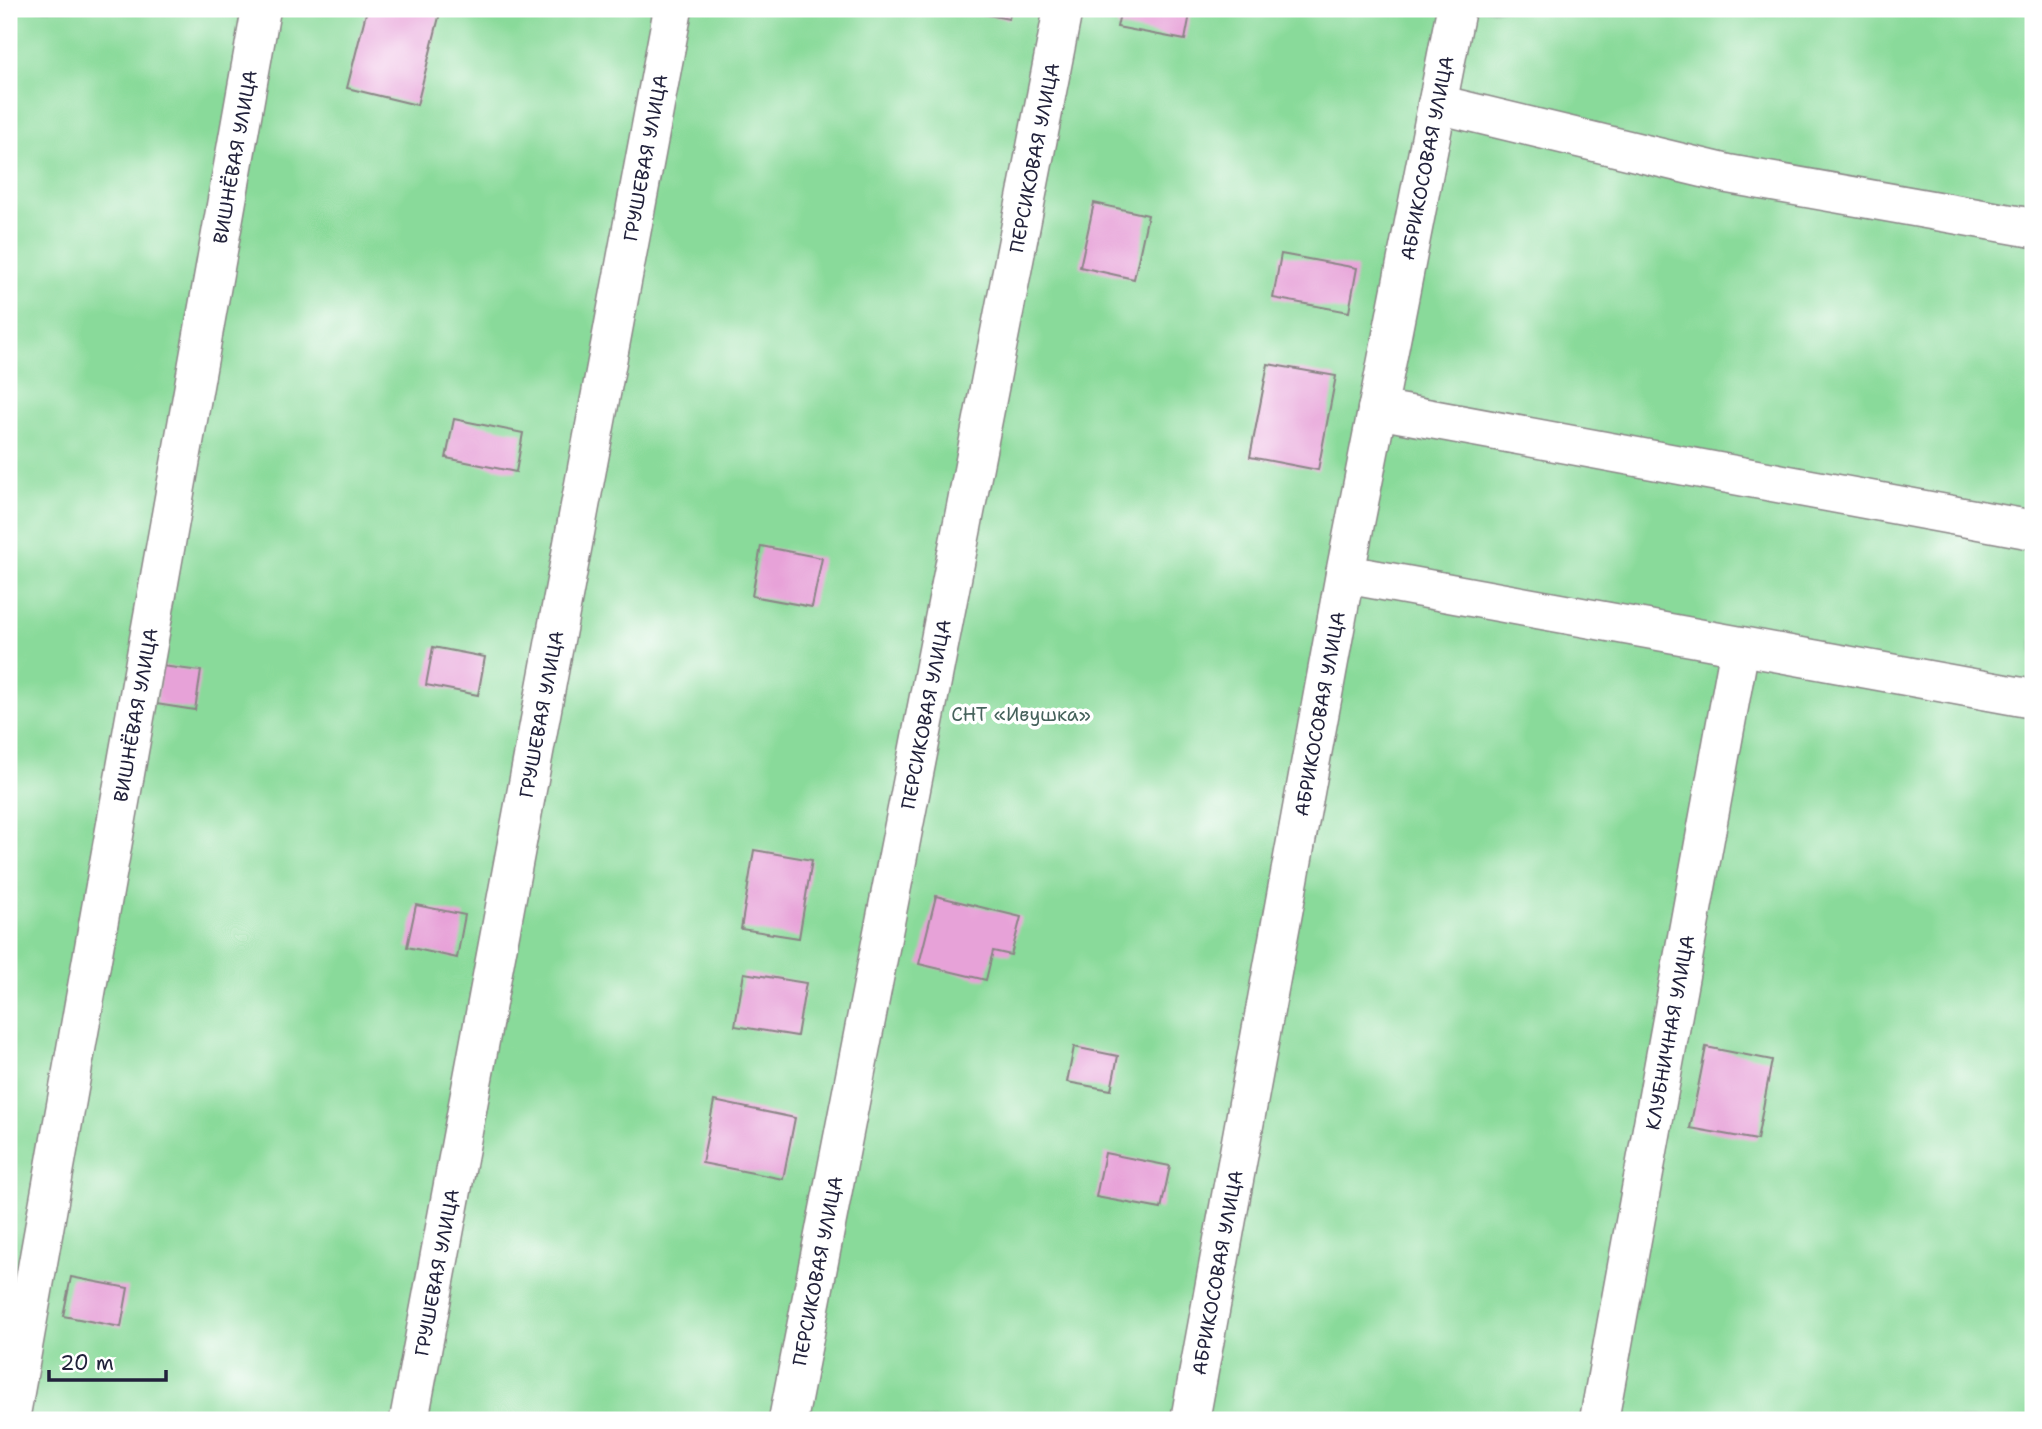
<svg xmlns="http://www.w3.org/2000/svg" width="2042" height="1429" font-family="'Shantell Sans',sans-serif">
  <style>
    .green { fill: #89da9a; stroke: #567e6a; stroke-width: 2 }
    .building { fill: #e7a2d8 }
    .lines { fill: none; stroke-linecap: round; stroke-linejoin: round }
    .minor-casing { stroke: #8a8586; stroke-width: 41 }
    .minor { stroke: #fff; stroke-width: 38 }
    .labels { text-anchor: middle; stroke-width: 7; stroke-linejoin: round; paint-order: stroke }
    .street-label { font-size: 19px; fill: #22223b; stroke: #fff }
    .park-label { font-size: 19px; fill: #46625c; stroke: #fff }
  </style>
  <rect width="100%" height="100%" fill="#fff"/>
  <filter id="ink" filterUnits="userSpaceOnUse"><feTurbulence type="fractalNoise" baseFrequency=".0143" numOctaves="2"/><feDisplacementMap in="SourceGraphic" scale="14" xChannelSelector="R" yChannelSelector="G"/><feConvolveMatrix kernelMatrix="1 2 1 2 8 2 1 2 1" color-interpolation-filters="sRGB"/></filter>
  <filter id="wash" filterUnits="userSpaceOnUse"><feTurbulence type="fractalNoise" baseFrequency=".00686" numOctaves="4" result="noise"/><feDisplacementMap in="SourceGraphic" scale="28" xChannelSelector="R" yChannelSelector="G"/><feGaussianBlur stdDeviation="1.57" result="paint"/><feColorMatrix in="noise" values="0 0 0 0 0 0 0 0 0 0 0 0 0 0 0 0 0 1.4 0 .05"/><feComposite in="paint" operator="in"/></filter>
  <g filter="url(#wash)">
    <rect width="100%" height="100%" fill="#f2e8d1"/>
    <!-- green -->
    <path class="green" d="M 9,9 L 2033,9 L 2033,1420 L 9,1420 Z"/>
    <g id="blocks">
      <!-- building -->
      <path class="building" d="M 367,9 L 423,9 L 440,13 L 417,105 L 347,88 Z
        M 957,9 L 1011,9 L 1009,19 Z
        M 1121,9 L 1191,9 L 1185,40 L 1117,27 Z
        M 1094,203 L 1148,215 L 1134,279 L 1080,267 Z
        M 1281,254 L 1357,268 L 1349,312 L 1273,298 Z
        M 1268,364 L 1336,376 L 1318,470 L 1250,457 Z
        M 454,419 L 523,433 L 516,472 L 446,458 Z
        M 761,546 L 822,558 L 812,607 L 752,596 Z
        M 433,647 L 485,657 L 478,695 L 426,685 Z
        M 162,666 L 201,671 L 195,710 L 156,704 Z
        M 754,850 L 812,860 L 799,938 L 741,929 Z
        M 936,896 L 1021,917 L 1011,955 L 993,951 L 986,980 L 919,964 Z
        M 416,905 L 465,915 L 457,958 L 407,947 Z
        M 744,973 L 806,983 L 797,1036 L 735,1026 Z
        M 1074,1047 L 1118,1056 L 1111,1090 L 1067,1082 Z
        M 1706,1047 L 1772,1060 L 1757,1140 L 1690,1128 Z
        M 714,1101 L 795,1118 L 783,1179 L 702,1163 Z
        M 1105,1153 L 1170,1166 L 1161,1209 L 1096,1197 Z
        M 71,1277 L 128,1288 L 121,1327 L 63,1316 Z"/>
    </g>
  </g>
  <g filter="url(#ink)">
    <use href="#blocks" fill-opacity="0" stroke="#8a8586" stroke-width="2"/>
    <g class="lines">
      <defs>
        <g id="minor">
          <path d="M 1437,104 L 1728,174 L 2033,228"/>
          <path d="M 1377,409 L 2033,530"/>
          <path d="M 1345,574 L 2033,699"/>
          <path id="s1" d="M 10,1420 L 261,9"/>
          <path id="s2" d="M 409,1420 L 673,9"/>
          <path id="s3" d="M 788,1420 L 1063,9"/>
          <path id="s4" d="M 1190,1420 L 1345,574 L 1456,9"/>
          <path id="s5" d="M 1599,1420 L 1740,646"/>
        </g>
      </defs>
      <!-- minor casing -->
      <use href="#minor" class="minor-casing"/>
      <!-- minor -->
      <use href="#minor" class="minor"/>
    </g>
  </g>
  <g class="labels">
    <!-- street labels -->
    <g class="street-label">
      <text dy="7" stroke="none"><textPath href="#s1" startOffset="1283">ВИШНЁВАЯ УЛИЦА</textPath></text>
      <text dy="7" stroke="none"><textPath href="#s2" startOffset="1284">ГРУШЕВАЯ УЛИЦА</textPath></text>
      <text dy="7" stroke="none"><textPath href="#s4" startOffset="1284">АБРИКОСОВАЯ УЛИЦА</textPath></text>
      <text dy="7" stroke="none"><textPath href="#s3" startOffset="1286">ПЕРСИКОВАЯ УЛИЦА</textPath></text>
      <text dy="7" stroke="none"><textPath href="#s2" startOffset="718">ГРУШЕВАЯ УЛИЦА</textPath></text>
      <text dy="7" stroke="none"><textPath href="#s3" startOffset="719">ПЕРСИКОВАЯ УЛИЦА</textPath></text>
      <text dy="7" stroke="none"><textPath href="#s4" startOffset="718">АБРИКОСОВАЯ УЛИЦА</textPath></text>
      <text dy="7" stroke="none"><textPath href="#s1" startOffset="716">ВИШНЁВАЯ УЛИЦА</textPath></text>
      <text dy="7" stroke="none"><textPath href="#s5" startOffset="394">КЛУБНИЧНАЯ УЛИЦА</textPath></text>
      <text dy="7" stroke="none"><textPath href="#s3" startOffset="152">ПЕРСИКОВАЯ УЛИЦА</textPath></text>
      <text dy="7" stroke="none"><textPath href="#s4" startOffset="150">АБРИКОСОВАЯ УЛИЦА</textPath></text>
      <text dy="7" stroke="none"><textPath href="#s2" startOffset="150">ГРУШЕВАЯ УЛИЦА</textPath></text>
    </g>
    <!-- park labels -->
    <g class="park-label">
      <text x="1021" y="721">СНТ «Ивушка»</text>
    </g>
  </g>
  <!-- margin -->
  <rect width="2042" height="1429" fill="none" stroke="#fff" stroke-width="35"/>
  <!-- scale -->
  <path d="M49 1370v10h117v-10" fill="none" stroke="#22223b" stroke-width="3.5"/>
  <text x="60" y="1370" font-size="21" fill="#22223b" stroke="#ffffff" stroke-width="5" paint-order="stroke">20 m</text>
</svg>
